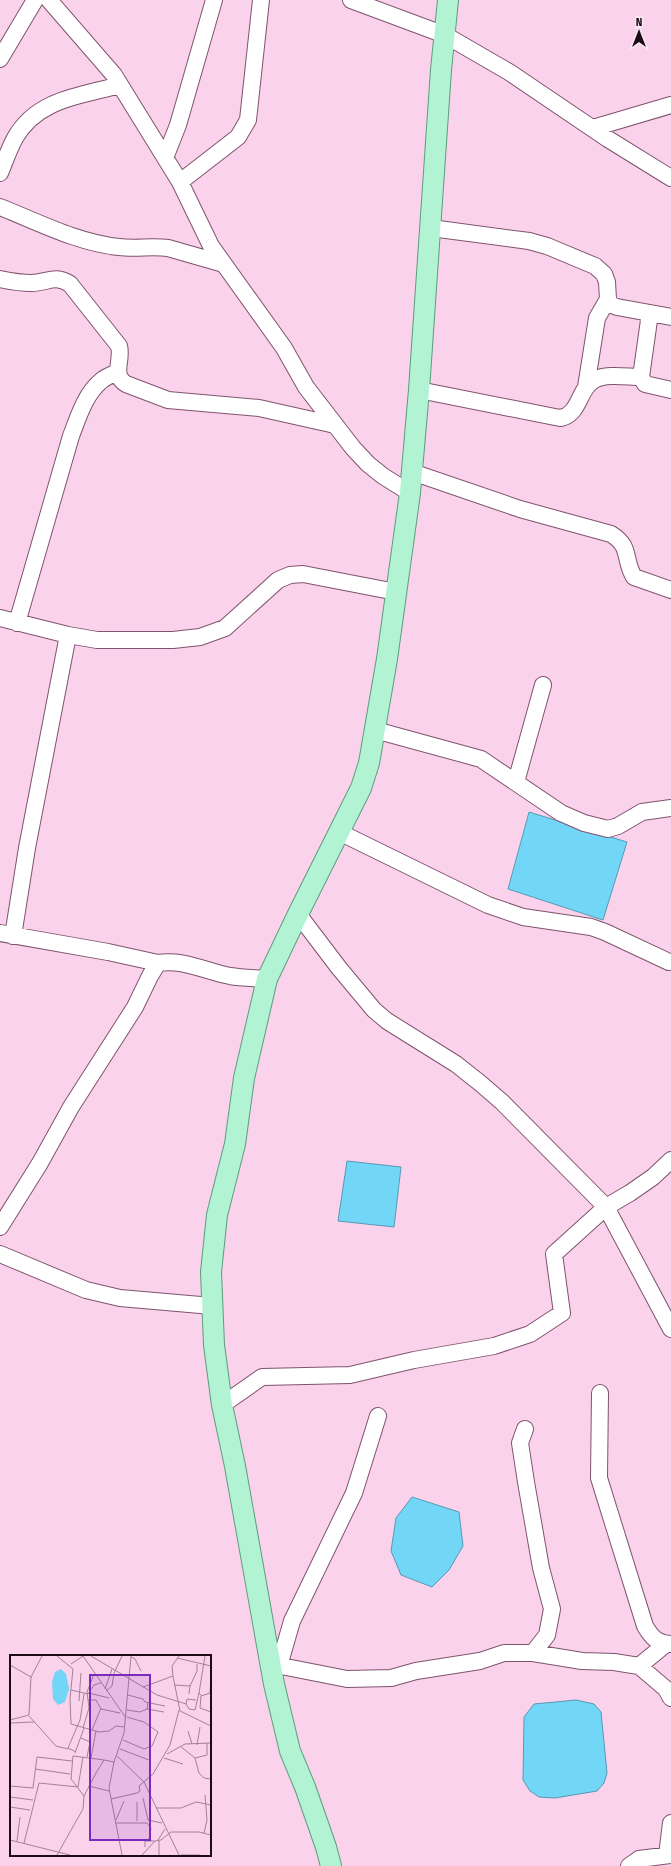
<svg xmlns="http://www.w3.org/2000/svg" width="671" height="1866" font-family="'Fira Sans Condensed',sans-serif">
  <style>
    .water { fill: #72d6f7; stroke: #5899b4 }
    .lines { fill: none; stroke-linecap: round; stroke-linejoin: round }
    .minor-casing { stroke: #7f536f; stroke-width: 18 }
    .major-casing { stroke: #5c9d7f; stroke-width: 22 }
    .minor { stroke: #fff; stroke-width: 16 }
    .major { stroke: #b2f3d4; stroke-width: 20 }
    .inset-road { fill: none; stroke: #a28296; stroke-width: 1 }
    .view { fill: #7b2cbf; fill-opacity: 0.15; stroke: #7b2cbf; stroke-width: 2 }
    .inset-edge { fill: none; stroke: #1c0b16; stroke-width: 2 }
  </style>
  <rect width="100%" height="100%" fill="#fbd2eb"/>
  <!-- water -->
  <path class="water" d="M 529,812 L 627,842 L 603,920 L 508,889 Z
    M 347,1161 L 401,1167 L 394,1227 L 338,1221 Z
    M 412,1497 L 459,1512 L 463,1546 L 449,1570 L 432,1587 L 401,1575 L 391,1551 L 396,1518 Z
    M 576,1700 L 594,1704 L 601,1712 L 607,1773 L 604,1783 L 597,1791 L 555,1798 L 539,1797 L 530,1791 L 523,1780 L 524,1717 L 534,1704 Z"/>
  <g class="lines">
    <defs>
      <path id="minor" d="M 49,0 L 114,75 L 180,182 L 211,246 L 284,348 L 306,387 L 353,448 L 368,464 L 383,476 L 410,493
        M 351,0 L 445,35 L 509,72 L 608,139 L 671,178
        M 0,59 L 35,0
        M 593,128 L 671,105
        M 165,158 L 178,125 L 214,0
        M 0,173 C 5,161 9,149 15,138 C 37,99 80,96 120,85
        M 180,182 L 238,137 L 248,120 L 261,0
        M 0,207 C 38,222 78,243 119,247 C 135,249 152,246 168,248 L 224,264
        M 431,228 L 529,241 L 547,246 L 595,266 L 604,274 L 607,282 L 608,299 L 610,304 L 617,307 L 671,317
        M 0,279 C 10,281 21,283 31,283 C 48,283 54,274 70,284 L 119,346 C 123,360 111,375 126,384 L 168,400 L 259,408 L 335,425
        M 650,313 L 641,377 L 645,384 L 671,390
        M 586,387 L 597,318 L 608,299
        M 419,390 L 560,418 C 580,415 578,389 594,380 C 607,373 627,377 641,377
        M 412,472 L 520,509 L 611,534 C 632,547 623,559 634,577 L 671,590
        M 0,618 L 68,635 L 97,640 L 173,640 L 200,637 L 225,628 L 278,580 L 290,575 L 303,574 L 396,592
        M 17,623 L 71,436 C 78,418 85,394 101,381 C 105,377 112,375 117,372
        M 375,730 L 481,759 L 561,813 L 584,823 L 608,829 L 618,826 L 642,812 L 671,808
        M 516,782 L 543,685
        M 339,832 L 488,905 L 523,917 L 591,927 L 605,932 L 669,962
        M 298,914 L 339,968 L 374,1010 L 387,1021 L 456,1064 L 480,1083 L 502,1102 L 606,1207 L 671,1329
        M 0,933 L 108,952 L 158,963
        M 13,936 L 27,848 L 68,635
        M 0,1227 L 40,1163 L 71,1107 L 135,1007 L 150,976 L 158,963 C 184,959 205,971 230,976 C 242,978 255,978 267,979
        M 0,1254 L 86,1290 L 120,1298 L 212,1306
        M 600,1393 L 599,1478 L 645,1626 C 652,1638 657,1643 671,1644
        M 222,1405 L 262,1377 L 350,1375 L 414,1360 L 494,1346 L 530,1334 L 562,1313 L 554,1254 L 606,1207 L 630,1193 L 653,1177 L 671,1160
        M 525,1429 L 520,1443 L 526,1482 L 541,1568 L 552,1609 L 547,1635 L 533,1653
        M 271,1664 L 347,1679 L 391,1678 L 416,1671 L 480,1661 L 504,1653 L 533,1653 L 582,1661 L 614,1662 L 639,1666 L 666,1689 L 671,1698
        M 279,1666 L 292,1621 L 354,1493 L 378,1416
        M 639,1666 L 666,1644
        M 667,1855 L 671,1823
        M 629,1866 L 639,1859 L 671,1855"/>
      <path id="major" d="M 331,1866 L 326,1847 L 305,1787 L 290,1751 L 274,1684 L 235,1466 L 222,1405 L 214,1345 L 211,1272 L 217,1215 L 235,1144 L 244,1078 L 267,979 L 298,914 L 361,788 L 369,763 L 387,659 L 410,493 L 419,390 L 441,70 L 448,0"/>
    </defs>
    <!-- minor casing -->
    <use href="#minor" class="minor-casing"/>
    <!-- major casing -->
    <use href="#major" class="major-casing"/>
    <!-- minor -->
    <use href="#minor" class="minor"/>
    <!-- major -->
    <use href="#major" class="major"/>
  </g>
  <!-- overview -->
  <g transform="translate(10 1655)">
    <rect width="201" height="201" fill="#fbd2eb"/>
    <path d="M 51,14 L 56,19 L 59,34 L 55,47 L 48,50 L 43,44 L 42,27 L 45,17 Z" fill="#72d6f7"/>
    <path class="inset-road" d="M 47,1 L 63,14 L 60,43 L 61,69 L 89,77 L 99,76 L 106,71 L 114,72M 73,1 L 116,63M 81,1 L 147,40 L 176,49 L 179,54 L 185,55 L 189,38M 121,2 L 125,4 L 131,16M 167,3 L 201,11M 61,9 L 73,1M 0,10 L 21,22M 163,21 L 162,11 L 169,1M 201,21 L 200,38 L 191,41 L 190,53 L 201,57M 164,30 L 180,31 L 179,39M 180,31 L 187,16 L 187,9M 133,32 L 163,21 L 170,56 L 201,71M 95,34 L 102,14M 61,35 L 78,39 L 84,30 L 91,28M 96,36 L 102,31 L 104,18 L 112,1M 79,38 L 99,43M 118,40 L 133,44 L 135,47 L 155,51M 192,41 L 189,38 L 195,1M 78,45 L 86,45 L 91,54 L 110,58M 69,46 L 71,18M 138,48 L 137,54 L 154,57M 176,49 L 177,44 L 186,45M 117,55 L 130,57 L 137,54M 19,61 L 46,91 L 58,94M 0,65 L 19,60 L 21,22 L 32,1M 0,68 L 24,67M 73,73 L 79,53 L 77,37 L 84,19M 82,75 L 91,53M 178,76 L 182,89M 71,83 L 80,87 L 77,102M 113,85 L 134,94 L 142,91 L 148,77 L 134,67 L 117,62M 187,90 L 190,72M 170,91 L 185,103 L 189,118 L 194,123 L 201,124M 110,94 L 139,105M 66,97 L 58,93 L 70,65 L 74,39M 65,98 L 74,73M 157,99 L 175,89 L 201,88M 107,101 L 134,127 L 169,200M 81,103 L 86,76M 154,103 L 173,109M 185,103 L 197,100 L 197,88M 25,114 L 60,119M 0,131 L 23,133M 79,131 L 99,136M 68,132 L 73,102M 23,133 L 27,102 L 62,106M 74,141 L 61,124 L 63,101 L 94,105M 0,142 L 23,145M 133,143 L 138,165 L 152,168M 101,144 L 127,138 L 130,136 L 129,131 L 143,119 L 160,90 L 169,55M 127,147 L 127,166M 0,152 L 20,155M 146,153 L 171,153 L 186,147 L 201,150M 106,165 L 114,146M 105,168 L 137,168 L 141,173 L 139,184M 161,177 L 189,177 L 201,180M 194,178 L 197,165 L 195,140M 0,185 L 60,200M 148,185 L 155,174M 7,186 L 10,162M 14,188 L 29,128 L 68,132M 135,192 L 135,186 L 145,186M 47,200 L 73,154 L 74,141 L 86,118 L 94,105 L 104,107M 112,200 L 99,133 L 104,107 L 114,78 L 121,1M 132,200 L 145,186 L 151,185 L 161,177M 149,200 L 149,186M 171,200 L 190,200"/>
    <path class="view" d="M 80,20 L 140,20 L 140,185 L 80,185 Z"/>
    <rect width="201" height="201" class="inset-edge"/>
  </g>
  <!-- north arrow -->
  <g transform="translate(639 32)" stroke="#fbe6f3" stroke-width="3" paint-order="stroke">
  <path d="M0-3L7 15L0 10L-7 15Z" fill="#1c0b16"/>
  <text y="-6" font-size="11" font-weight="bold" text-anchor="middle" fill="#1c0b16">N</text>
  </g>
</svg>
